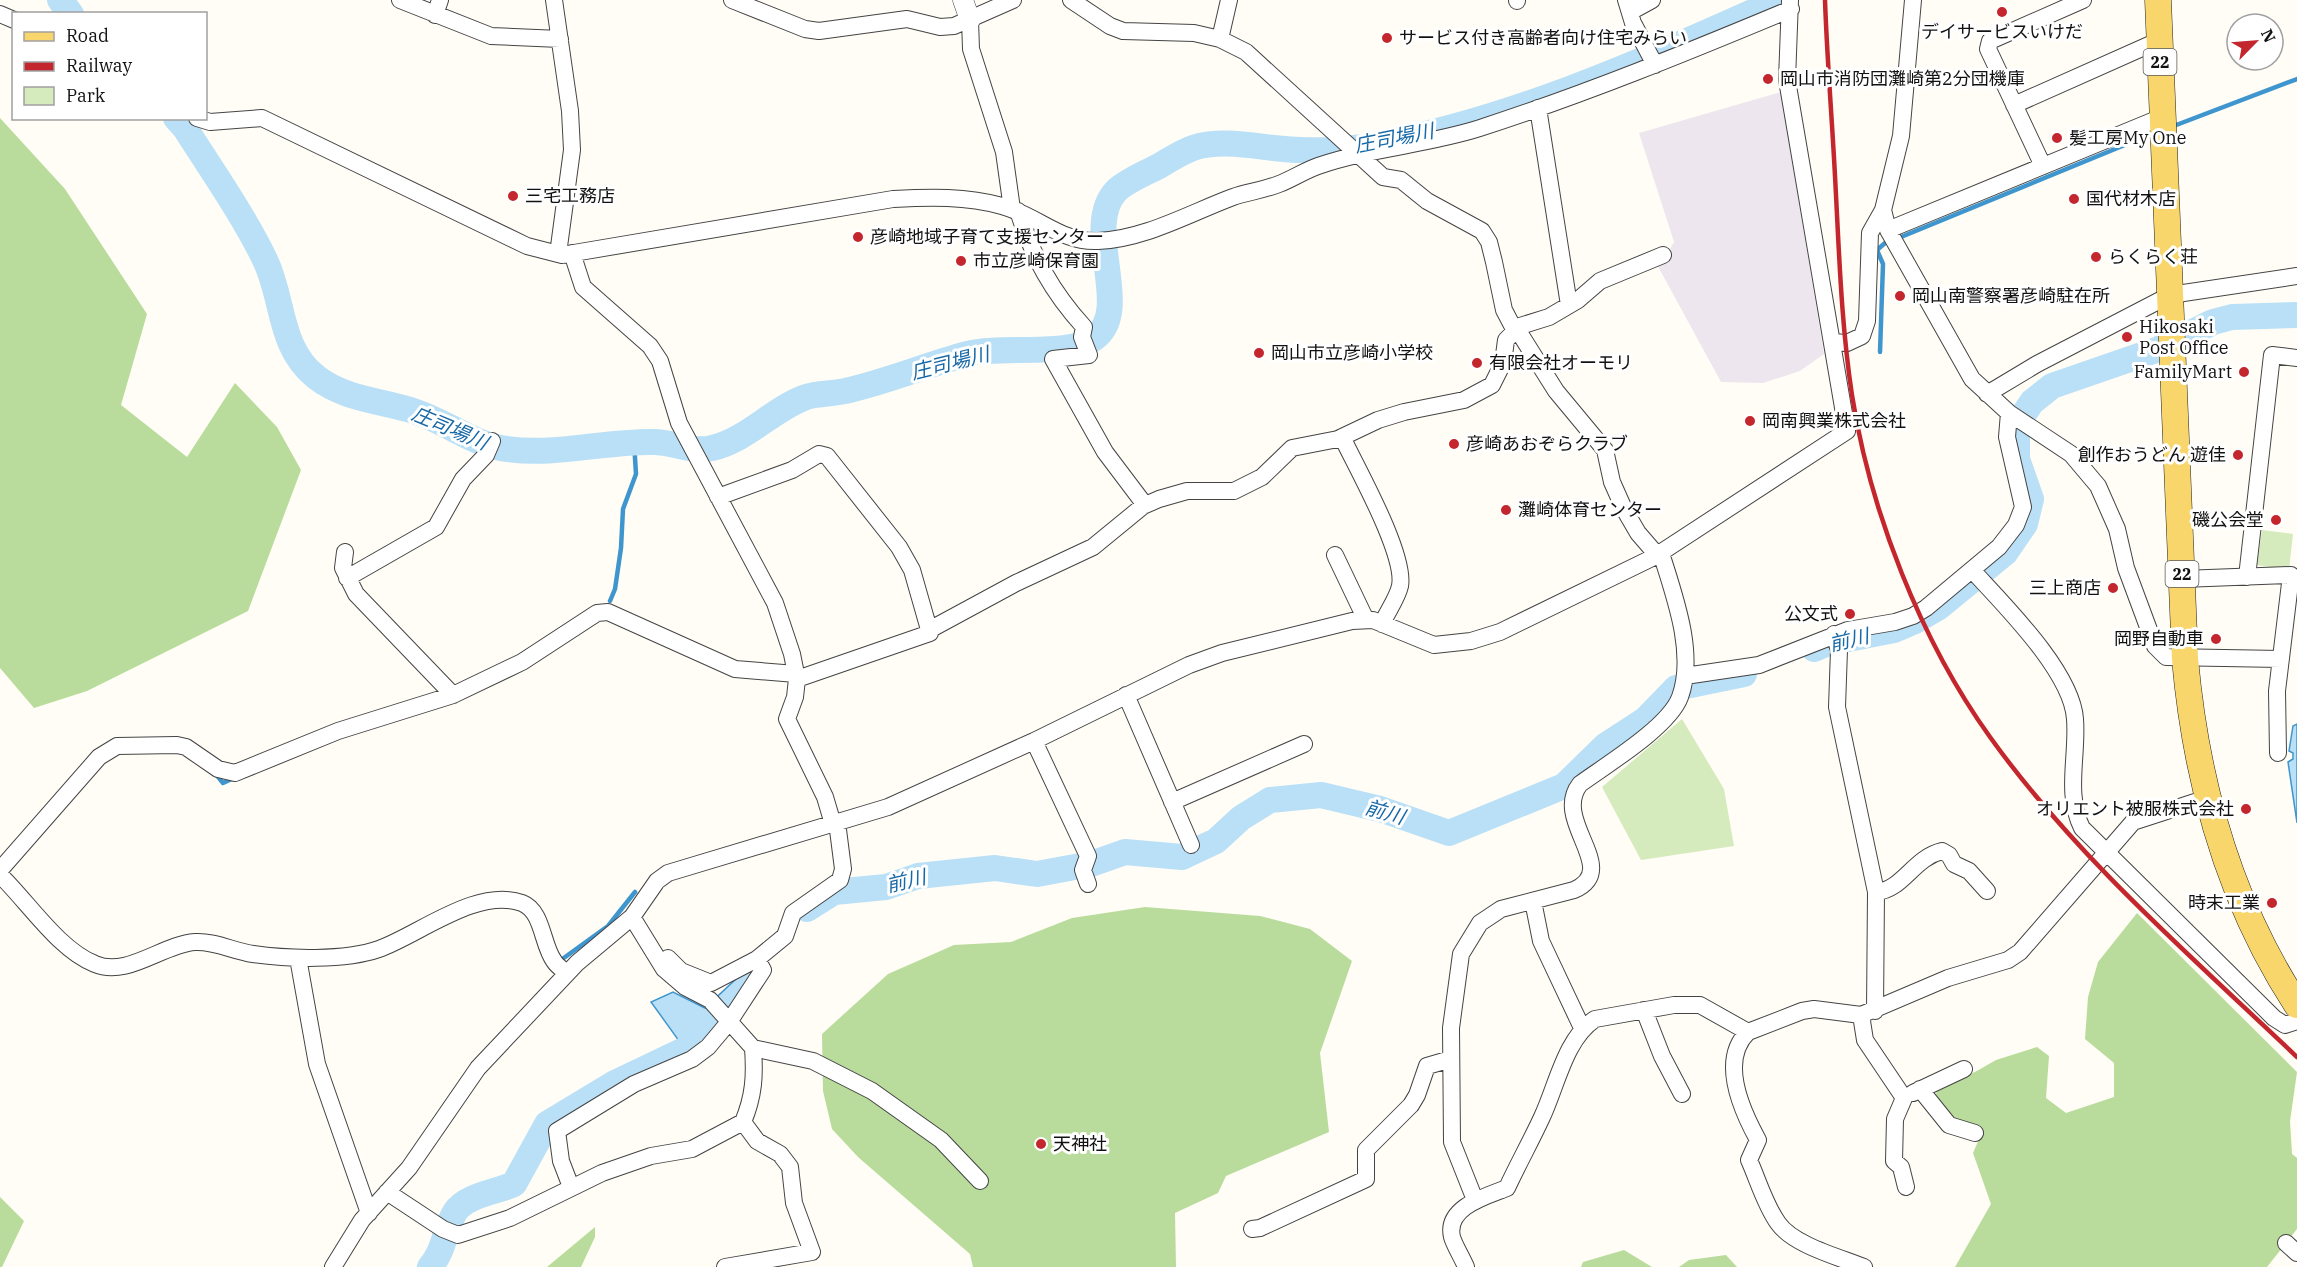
<svg xmlns="http://www.w3.org/2000/svg" width="2297" height="1267" font-family="'IBM Plex Serif','Noto Sans JP',serif">
  <style>
    .industrial { fill: #eee6ef }
    .green { fill: #d5ebbd }
    .forest { fill: #b9dc9c }
    .water { fill: #b9e0f7; stroke: #3f96cf; stroke-width: 1.5 }
    .lines { fill: none; stroke-linecap: round; stroke-linejoin: round }
    .stream { stroke: #3f96cf; stroke-width: 4.5 }
    .river { stroke: #b9e0f7; stroke-width: 26 }
    .minor-casing { stroke: #444; stroke-width: 18 }
    .tertiary-casing { stroke: #444; stroke-width: 21 }
    .primary-casing { stroke: #222; stroke-width: 27 }
    .minor { stroke: #fff; stroke-width: 16 }
    .tertiary { stroke: #fff; stroke-width: 20 }
    .primary { stroke: #f9d66b; stroke-width: 26 }
    .rail { stroke: #c4262e; stroke-width: 4.5 }
    .poi-dot { fill: #c4262e; stroke: #fff; stroke-width: 2 }
    .labels { text-anchor: middle; stroke-width: 6; stroke-linejoin: round; paint-order: stroke }
    .shield { fill: #fff; stroke: #585858; stroke-width: 1.5 }
    .shield-label { font-size: 16px; font-weight: bold; fill: #111 }
    .poi-label { font-size: 18px; fill: #111; stroke: #fff; text-anchor: start }
    .water-label { font-size: 20px; font-style: italic; fill: #1768a6; stroke: #fff }
  </style>
  <rect width="100%" height="100%" fill="#fffdf5"/>
  <!-- industrial -->
  <path class="industrial" d="M 1781,92 L 1824,354 L 1800,371 L 1763,383 L 1721,382 L 1655,261 L 1666,256 L 1674,242 L 1639,133 Z"/>
  <!-- green -->
  <path class="green" d="M 2262,530 L 2293,534 L 2289,570 L 2257,565 Z
    M 1682,719 L 1724,789 L 1734,846 L 1641,860 L 1602,787 Z"/>
  <!-- forest -->
  <path class="forest" d="M 0,118 L 65,189 L 147,314 L 121,405 L 187,457 L 235,383 L 277,427 L 301,470 L 248,611 L 87,691 L 34,708 L 0,668 Z
    M 1145,907 L 1260,916 L 1310,929 L 1352,961 L 1320,1053 L 1329,1132 L 1226,1176 L 1218,1193 L 1175,1213 L 1176,1267 L 973,1267 L 970,1254 L 858,1157 L 832,1129 L 823,1091 L 822,1034 L 888,974 L 954,945 L 1011,942 L 1072,918 Z
    M 2137,913 L 2297,1072 L 2290,1121 L 2292,1154 L 2297,1158 L 2297,1229 L 2267,1267 L 1955,1267 L 1991,1204 L 1973,1153 L 1983,1130 L 1956,1122 L 1936,1096 L 1937,1086 L 1975,1072 L 1996,1060 L 2037,1047 L 2049,1056 L 2046,1098 L 2066,1113 L 2114,1097 L 2114,1063 L 2085,1039 L 2088,997 L 2098,962 Z
    M 0,1197 L 24,1221 L 2,1267 L 0,1267 Z
    M 595,1227 L 595,1237 L 581,1267 L 547,1267 Z
    M 1624,1250 L 1652,1267 L 1581,1267 L 1583,1262 Z
    M 1726,1255 L 1737,1267 L 1679,1267 L 1689,1260 Z"/>
  <!-- water -->
  <path class="water" d="M 2297,724 L 2297,823 L 2288,762 L 2293,759 L 2293,753 L 2289,751 L 2293,726 Z
    M 752,964 L 757,971 L 706,1041 L 684,1054 L 677,1038 L 651,1002 L 673,992 L 705,1008 Z"/>
  <g class="lines">
    <!-- stream -->
    <path class="stream" d="M 2171,127 L 2297,79
      M 1901,237 L 2154,133
      M 1880,352 L 1883,264 L 1877,250 L 1885,243
      M 610,601 L 615,589 L 621,548 L 623,509 L 636,474 L 634,442
      M 215,773 L 223,783 L 234,778
      M 558,959 L 561,960 L 608,926 L 635,892"/>
    <!-- river -->
    <path class="river" d="M 60,0 L 71,14
      M 176,118 L 185,128 C 211,169 246,219 266,262 C 284,301 279,348 316,377 C 343,398 375,400 407,409 C 442,418 472,445 507,449 C 555,456 605,441 654,442 C 673,442 693,453 712,448 C 747,440 773,409 806,397 C 818,393 833,394 845,391 C 886,382 926,365 967,354 C 1001,345 1067,357 1093,339 C 1135,311 1081,229 1116,191 C 1126,181 1146,173 1159,166 C 1169,160 1182,152 1193,148 C 1226,137 1267,150 1301,150 C 1322,151 1348,149 1369,146 C 1511,121 1645,60 1775,2
      M 1814,649 L 1828,643 L 1894,630 L 1915,621 L 1939,607 L 2005,553 L 2025,524 L 2031,499 L 2017,459 L 2017,424 L 2032,402 L 2052,386 L 2159,349 L 2213,322 L 2232,317 L 2297,315
      M 807,909 L 834,892 L 886,887 L 918,876 L 995,868 L 1037,874 L 1091,864 L 1125,852 L 1182,857 L 1216,841 L 1241,818 L 1270,800 L 1321,795 L 1380,809 L 1449,833 L 1564,786 L 1605,746 L 1645,720 L 1676,688 L 1744,674
      M 430,1267 C 445,1250 444,1230 455,1212 C 466,1195 497,1192 514,1184 L 547,1124 L 615,1083 L 703,1041 L 710,1032"/>
    <defs>
      <path id="minor" d="M 400,0 L 491,36 L 560,39
        M 554,0 L 570,111 L 572,150 L 558,254
        M 732,0 L 805,29 L 819,31 L 907,19 L 940,27 L 954,26 L 1013,0
        M 1071,0 L 1110,26 L 1123,31 L 1194,33 L 1220,39 L 1246,52 L 1383,177 L 1401,180 L 1427,201 L 1482,231 L 1489,242 L 1494,262 L 1504,310 L 1515,331
        M 1626,0 L 1633,23 L 1655,65
        M 1913,0 L 1901,136 L 1883,210 L 1888,230 L 1972,379 L 2009,413 L 2071,454 L 2098,486 L 2117,529 L 2126,568 L 2155,646 L 2166,657 L 2281,659
        M 1517,1 L 1517,0
        M 1630,12 L 1652,0
        M 0,14 L 14,20
        M 435,15 L 440,0
        M 970,20 L 971,49 L 1004,152 L 1012,209
        M 1220,39 L 1229,0
        M 2014,105 L 2160,40
        M 1538,108 L 1569,305
        M 197,118 L 210,122 L 262,118 L 527,246 L 562,255 L 893,199 C 930,197 966,196 1002,206 C 1037,215 1061,243 1098,241 C 1145,239 1190,213 1233,197 C 1248,192 1264,190 1279,184 C 1292,179 1304,171 1318,166 C 1370,148 1427,145 1480,128 C 1585,94 1688,52 1791,9
        M 2043,166 L 1988,49 L 1990,41 L 2083,0
        M 1018,211 C 1033,257 1052,292 1084,327 L 1082,337 L 1089,355 L 1053,359 L 1105,452 L 1145,505
        M 1888,230 L 2162,117
        M 572,253 L 583,287 L 650,346 L 660,361 L 679,423 L 775,603 L 792,654 L 797,679 L 795,697 L 787,719 L 825,797 L 833,824
        M 1517,329 L 1556,391 L 1605,450 L 1612,482 L 1624,509 L 1638,533 L 1657,555
        M 1832,342 L 1847,343 L 1862,336 L 1867,321 L 1870,233 L 1883,210
        M 1987,394 L 2037,364 L 2170,295 L 2297,276
        M 1342,437 C 1357,468 1406,555 1400,586 C 1397,599 1387,612 1382,624
        M 718,497 L 792,470 L 819,454 L 827,456 L 899,547 L 912,570 L 930,633 L 797,679
        M 345,552 L 343,568 L 356,594 L 453,695
        M 1335,555 L 1366,620
        M 1972,570 C 2004,605 2072,672 2075,719 C 2078,755 2065,794 2082,828 L 2274,1018 L 2285,1025 L 2297,1021
        M 2247,577 L 2272,355 L 2297,358
        M 347,578 L 436,527 L 463,479 L 486,455 L 492,441
        M 2182,579 L 2291,575 L 2277,691 L 2278,753
        M 931,629 L 1016,583 L 1093,547 L 1143,506 L 1159,499 L 1187,491 L 1234,491 L 1262,477 L 1292,448 L 1338,439 L 1378,420 L 1404,412 L 1464,400 L 1492,385 L 1503,363 L 1506,340 L 1520,326 L 1549,317 L 1578,300 L 1600,281 L 1663,255
        M 1834,634 L 1839,650 L 1837,707 L 1876,892 L 1875,1011
        M 1685,676 L 1759,665 L 1848,630 L 1895,622 L 1913,616 L 1926,608 L 1999,547 L 2016,525 L 2023,507 L 2007,437 L 2009,413
        M 1126,695 L 1191,845
        M 1034,741 L 1088,856 L 1083,870 L 1088,884
        M 1172,802 L 1304,744
        M 0,870 L 99,757 L 117,746 L 177,745 L 186,747 L 218,769 L 235,773 L 338,731 L 453,695 L 522,662 L 597,613 L 608,612 L 735,669 L 796,674
        M 0,875 C 28,902 59,950 95,964 C 127,978 163,944 195,942 C 215,941 233,951 253,954 C 287,959 345,961 379,949 C 420,934 477,887 522,903 C 543,911 542,945 554,961 C 557,966 563,970 567,973
        M 1876,892 C 1903,890 1913,858 1942,851 L 1949,855 L 1954,864 L 1969,871 L 1987,891
        M 1533,901 L 1541,941 L 1583,1030
        M 632,917 L 664,969 L 685,987 L 710,1000 L 753,1048 L 813,1061 L 872,1091 L 941,1140 L 980,1181
        M 298,958 L 317,1064 L 369,1213
        M 668,958 L 681,971 L 711,983 L 757,959 L 785,936 L 793,913 L 840,880 L 843,869 L 837,822
        M 1644,1010 L 1662,1056 L 1682,1094
        M 1861,1015 L 1865,1040 L 1904,1098 L 1895,1119 L 1894,1161 L 1901,1167 L 1906,1187
        M 1748,1032 C 1719,1060 1742,1111 1758,1140 L 1749,1160 C 1758,1180 1765,1205 1778,1223 C 1793,1245 1839,1257 1864,1267
        M 1920,1089 L 1949,1125 L 1975,1133
        M 1913,1093 L 1964,1069
        M 571,1187 L 561,1161 L 557,1131 L 634,1084 L 692,1059 L 708,1047 L 729,1022 L 763,970 L 757,959
        M 387,1192 L 443,1229 L 458,1235 L 510,1218 L 602,1173 L 651,1156 L 692,1149 L 743,1122
        M 1475,1200 L 1452,1142 L 1451,1028 L 1461,954 L 1480,923 L 1501,909 L 1574,890 C 1622,869 1551,821 1580,784 C 1606,765 1669,727 1680,697 C 1696,653 1674,595 1661,553
        M 1252,1229 L 1260,1228 L 1366,1179 L 1366,1150 L 1411,1105 L 1417,1095 L 1427,1066 L 1451,1059
        M 2286,1243 L 2297,1253
        M 333,1267 L 362,1220 L 409,1168 L 478,1068 L 577,963 L 632,917 L 657,881 L 668,873 L 888,807 L 1034,741 L 1189,665 L 1222,653 L 1352,621 L 1373,620 L 1434,645 L 1471,641 L 1500,632 L 1654,557 L 1847,431 L 1787,80 L 1790,0
        M 725,1267 L 812,1252 L 794,1203 L 790,1167 L 780,1154 L 757,1141 L 743,1122 C 754,1096 755,1075 753,1048
        M 1466,1267 C 1462,1257 1455,1247 1452,1237 C 1445,1207 1487,1196 1507,1188 C 1518,1164 1531,1141 1542,1117 C 1557,1085 1565,1039 1595,1019 L 1674,1005 L 1700,1005 L 1748,1032 L 1802,1011 L 1814,1009 L 1861,1015 L 1948,978 L 2008,960 L 2020,952 L 2133,822 L 2207,798"/>
      <path id="tertiary" d="M 963,0 L 970,20"/>
      <path id="primary" d="M 2158,0 L 2185,659 C 2196,782 2228,900 2297,1005"/>
    </defs>
    <!-- minor casing -->
    <use href="#minor" class="minor-casing"/>
    <!-- tertiary casing -->
    <use href="#tertiary" class="tertiary-casing"/>
    <!-- primary casing -->
    <use href="#primary" class="primary-casing"/>
    <!-- minor -->
    <use href="#minor" class="minor"/>
    <!-- tertiary -->
    <use href="#tertiary" class="tertiary"/>
    <!-- primary -->
    <use href="#primary" class="primary"/>
    <!-- rail -->
    <path class="rail" d="M 1825,0 C 1827,59 1832,118 1835,176 C 1839,249 1841,323 1852,395 C 1870,511 1921,641 1990,737 C 2076,857 2191,956 2297,1057"/>
  </g>
  <!-- markers -->
  <g class="poi-dot">
    <circle cx="2002" cy="12" r="6"/>
    <circle cx="1387" cy="38" r="6"/>
    <circle cx="1768" cy="79" r="6"/>
    <circle cx="2057" cy="138" r="6"/>
    <circle cx="513" cy="196" r="6"/>
    <circle cx="2074" cy="199" r="6"/>
    <circle cx="858" cy="237" r="6"/>
    <circle cx="2096" cy="257" r="6"/>
    <circle cx="961" cy="261" r="6"/>
    <circle cx="1900" cy="296" r="6"/>
    <circle cx="2127" cy="337" r="6"/>
    <circle cx="1259" cy="353" r="6"/>
    <circle cx="1477" cy="363" r="6"/>
    <circle cx="2244" cy="372" r="6"/>
    <circle cx="1750" cy="421" r="6"/>
    <circle cx="1454" cy="444" r="6"/>
    <circle cx="2238" cy="455" r="6"/>
    <circle cx="1506" cy="510" r="6"/>
    <circle cx="2276" cy="520" r="6"/>
    <circle cx="2113" cy="588" r="6"/>
    <circle cx="1850" cy="614" r="6"/>
    <circle cx="2216" cy="639" r="6"/>
    <circle cx="2246" cy="809" r="6"/>
    <circle cx="2272" cy="903" r="6"/>
    <circle cx="1041" cy="1144" r="6"/>
  </g>
  <g class="labels">
    <!-- shield labels -->
    <g class="shield">
      <rect x="2143.5" y="49" width="33" height="26" rx="4.5"/>
      <rect x="2165.5" y="561" width="33" height="26" rx="4.5"/>
    </g>
    <g class="shield-label">
      <text x="2160" y="68">22</text>
      <text x="2182" y="580">22</text>
    </g>
    <!-- poi labels -->
    <g class="poi-label">
      <text x="2002" y="38" text-anchor="middle">デイサービスいけだ</text>
      <text x="1399" y="44">サービス付き高齢者向け住宅みらい</text>
      <text x="1780" y="85">岡山市消防団灘崎第2分団機庫</text>
      <text x="2069" y="144">髪工房My One</text>
      <text x="525" y="202">三宅工務店</text>
      <text x="2086" y="205">国代材木店</text>
      <text x="870" y="243">彦崎地域子育て支援センター</text>
      <text x="2108" y="263">らくらく荘</text>
      <text x="973" y="267">市立彦崎保育園</text>
      <text x="1912" y="302">岡山南警察署彦崎駐在所</text>
      <text x="2139" y="333">Hikosaki<tspan x="2139" dy="21">Post Office</tspan></text>
      <text x="1271" y="359">岡山市立彦崎小学校</text>
      <text x="1489" y="369">有限会社オーモリ</text>
      <text x="2232" y="378" text-anchor="end">FamilyMart</text>
      <text x="1762" y="427">岡南興業株式会社</text>
      <text x="1466" y="450">彦崎あおぞらクラブ</text>
      <text x="2226" y="461" text-anchor="end">創作おうどん 遊佳</text>
      <text x="1518" y="516">灘崎体育センター</text>
      <text x="2264" y="526" text-anchor="end">磯公会堂</text>
      <text x="2101" y="594" text-anchor="end">三上商店</text>
      <text x="1838" y="620" text-anchor="end">公文式</text>
      <text x="2204" y="645" text-anchor="end">岡野自動車</text>
      <text x="2234" y="815" text-anchor="end">オリエント被服株式会社</text>
      <text x="2260" y="909" text-anchor="end">時末工業</text>
      <text x="1053" y="1150">天神社</text>
    </g>
    <!-- water labels -->
    <g class="water-label">
      <text transform="translate(1394 138) rotate(-11)" y="7">庄司場川</text>
      <text transform="translate(950 363) rotate(-14)" y="7">庄司場川</text>
      <text transform="translate(450 428) rotate(23)" y="7">庄司場川</text>
      <text transform="translate(1849 640) rotate(-13)" y="7">前川</text>
      <text transform="translate(1385 812) rotate(16)" y="7">前川</text>
      <text transform="translate(906 881) rotate(-13)" y="7">前川</text>
    </g>
  </g>
  <!-- legend -->
  <rect x="12" y="12" width="195" height="108" fill="#ffffff" stroke="#a0a0a0" stroke-width="1.5"/>
  <rect x="24" y="32" width="30" height="9" fill="#f9d66b" stroke="#a0a0a0" stroke-width="1.5"/>
  <text x="66" y="42" font-size="18" fill="#111111">Road</text>
  <rect x="24" y="62" width="30" height="9" fill="#c4262e" stroke="#a0a0a0" stroke-width="1.5"/>
  <text x="66" y="72" font-size="18" fill="#111111">Railway</text>
  <rect x="24" y="87" width="30" height="18" fill="#d5ebbd" stroke="#a0a0a0" stroke-width="1.5"/>
  <text x="66" y="102" font-size="18" fill="#111111">Park</text>
  <!-- north arrow -->
  <g transform="translate(2255 42) rotate(65)"><circle r="28" fill="#ffffff" stroke="#a0a0a0" stroke-width="1.5"/>
  <path d="M0-4.5L10 22L0 15L-10 22Z" fill="#c4262e"/>
  <text y="-9" font-size="16" font-weight="bold" text-anchor="middle" fill="#111111">N</text>
  </g>
</svg>
